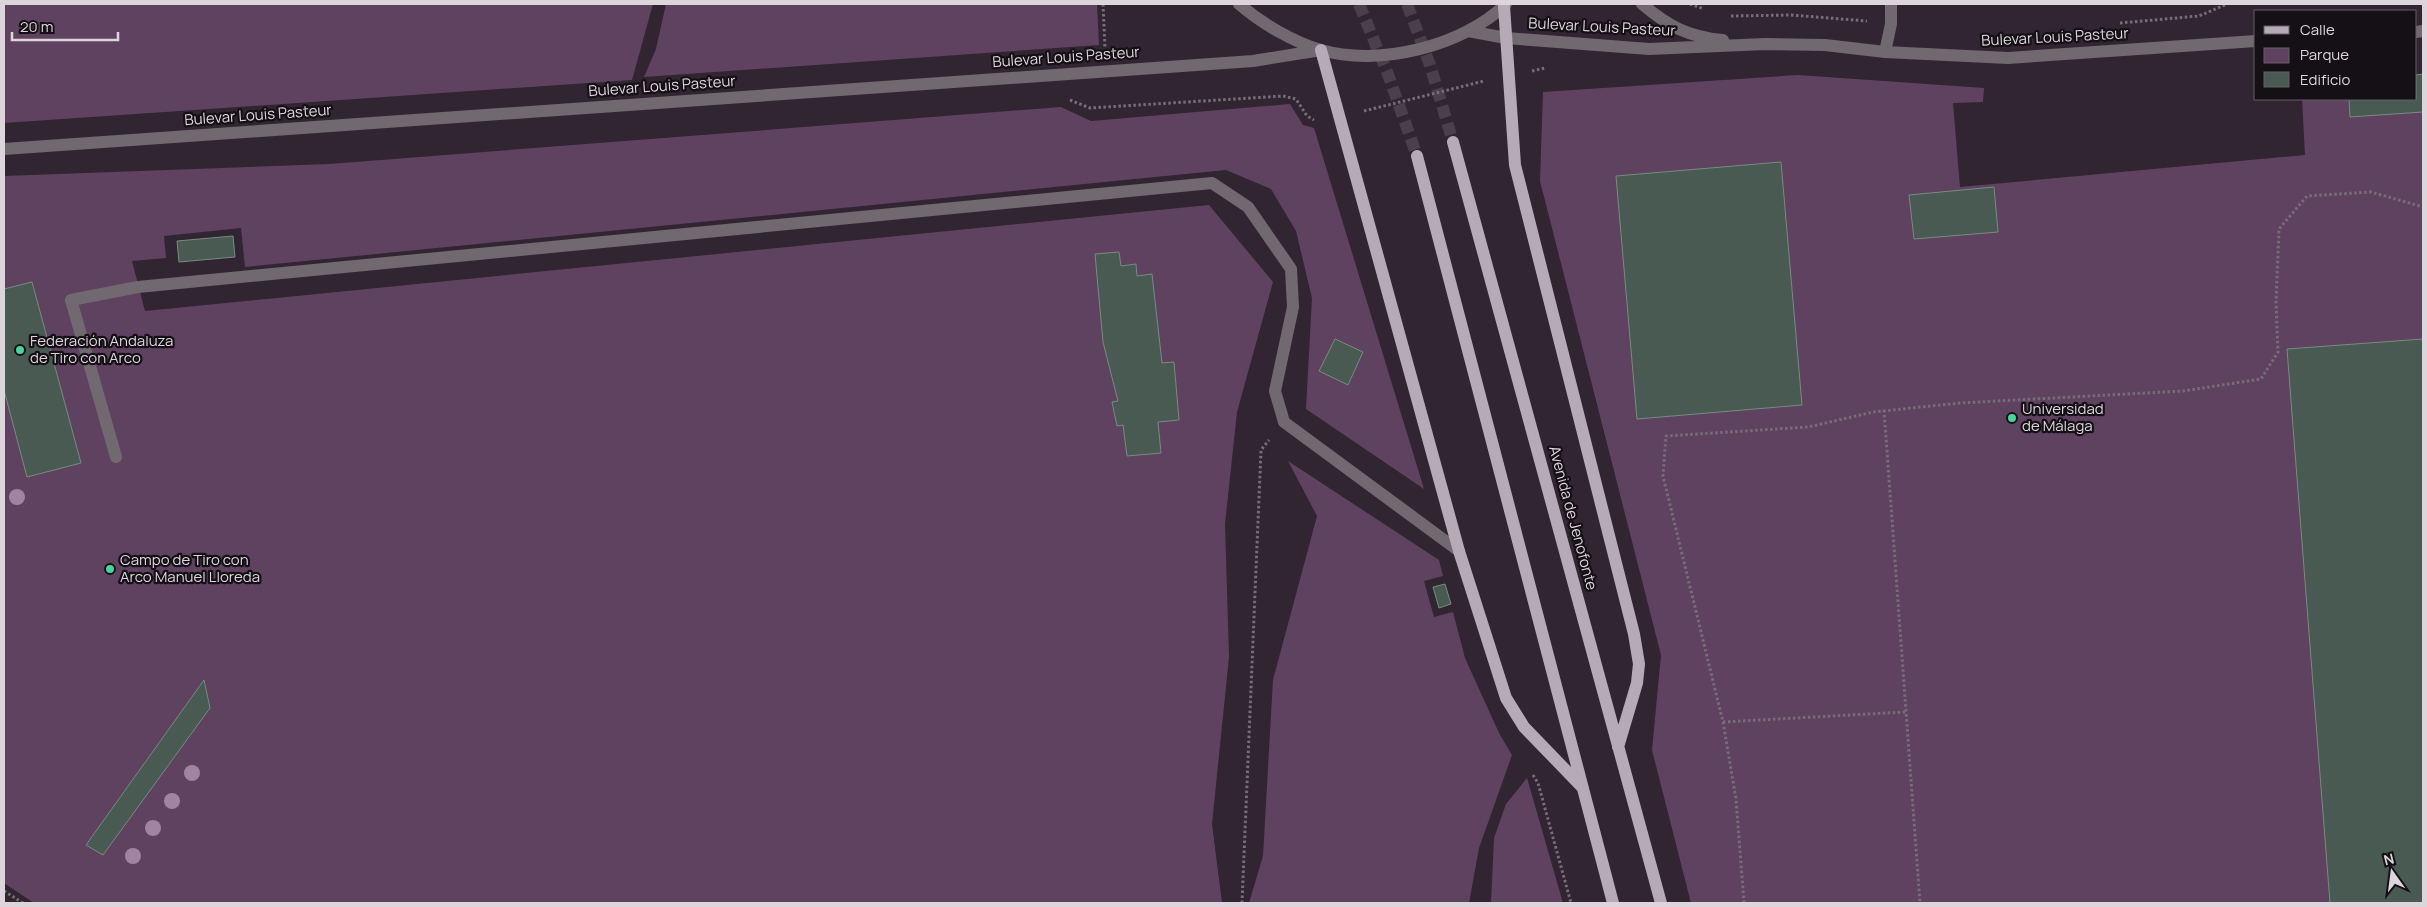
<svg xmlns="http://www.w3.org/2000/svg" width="2427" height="907" font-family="Manrope,sans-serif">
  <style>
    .green { fill: #5f4260 }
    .building { fill: #485a51; stroke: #788b81 }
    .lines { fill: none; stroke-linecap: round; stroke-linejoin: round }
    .major-tunnel { stroke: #4b3f4b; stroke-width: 12; stroke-dasharray: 12 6; stroke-linecap: butt }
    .path { stroke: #776d77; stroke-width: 3; stroke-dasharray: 2.5 2.5; stroke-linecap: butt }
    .minor { stroke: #706a70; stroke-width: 12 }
    .major { stroke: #b6aab6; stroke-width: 12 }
    .tree { fill: #a184a1 }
    .poi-dot { fill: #48d49d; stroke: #151015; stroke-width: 2 }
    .labels { text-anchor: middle; stroke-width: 4.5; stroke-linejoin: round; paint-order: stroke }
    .street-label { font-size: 15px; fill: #dcd5dc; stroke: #151015 }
    .poi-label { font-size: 15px; fill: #dcd5dc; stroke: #151015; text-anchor: start }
  </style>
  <rect width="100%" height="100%" fill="#312531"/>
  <!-- green -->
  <path class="green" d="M 4,4 L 653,4 L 632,80 L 4,123 Z
    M 666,4 L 1097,4 L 1099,45 L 644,77 L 656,49 Z
    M 2423,74 L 2423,903 L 1691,903 L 1652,750 L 1661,655 L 1540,181 L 1543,92 L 1798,75 L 1984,88 L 1983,102 L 1953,103 L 1960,187 L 2305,155 L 2302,99 L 2416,99 L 2416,75 Z
    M 1290,104 L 1303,125 L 1314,128 L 1424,489 L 1306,409 L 1312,298 L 1296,231 L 1271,189 L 1226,170 L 245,267 L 241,228 L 164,236 L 166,258 L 132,261 L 145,311 L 1209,205 L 1273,282 L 1237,412 L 1225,524 L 1229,657 L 1212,824 L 1222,903 L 34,903 L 4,883 L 4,176 L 329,164 L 1061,107 L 1091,121 Z
    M 1288,461 L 1439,560 L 1443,576 L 1424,581 L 1434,617 L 1453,612 L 1465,658 L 1499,733 L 1512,755 L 1479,848 L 1469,903 L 1249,903 L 1263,856 L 1273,680 L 1317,516 Z
    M 1527,778 L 1563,903 L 1491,903 L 1494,838 L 1506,804 Z"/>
  <!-- building -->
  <path class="building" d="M 2423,74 L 2423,112 L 2350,117 L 2349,99 L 2416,99 L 2416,75 Z
    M 1781,162 L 1802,405 L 1637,419 L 1616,176 Z
    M 1994,187 L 1998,232 L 1914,239 L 1909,195 Z
    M 233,236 L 235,257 L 179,262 L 177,241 Z
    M 1119,252 L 1121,266 L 1136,264 L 1137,276 L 1152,274 L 1162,363 L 1174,362 L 1179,420 L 1158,422 L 1161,453 L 1127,456 L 1123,425 L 1117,426 L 1112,402 L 1118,401 L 1103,342 L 1095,254 Z
    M 32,282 L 81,463 L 27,477 L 4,390 L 4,289 Z
    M 1335,339 L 1363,352 L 1348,385 L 1319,371 Z
    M 2423,339 L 2423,903 L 2330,903 L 2287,349 Z
    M 1445,584 L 1451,604 L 1439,608 L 1433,587 Z
    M 204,680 L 210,708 L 103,855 L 86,845 Z"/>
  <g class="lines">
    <!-- major-tunnel -->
    <path class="major-tunnel" d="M 1359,4 L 1389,77 L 1417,156
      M 1407,4 L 1430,65 L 1453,142"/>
    <!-- path -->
    <path class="path" d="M 1103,4 L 1105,48
      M 1690,4 L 1704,9
      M 1731,16 L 1791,15 L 1867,21
      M 2120,23 L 2199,16 L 2227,4
      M 1532,71 L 1545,68
      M 1070,100 L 1090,108 L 1283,96 L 1296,99 L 1307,116 L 1314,120
      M 1364,111 L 1484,81
      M 1884,410 L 1920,903
      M 1723,722 L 1905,712
      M 1533,775 L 1538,783 L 1571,903
      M 4,891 L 23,903
      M 1242,903 L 1261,450 L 1269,440
      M 1744,903 L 1736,799 L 1723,722 L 1663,476 L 1666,436 L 1808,427 L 1873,412 L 1960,403 L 2183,391 L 2261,379 L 2278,352 L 2276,302 L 2279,229 L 2307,196 L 2371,192 L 2423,207"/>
    <!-- minor -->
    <path class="minor" d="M 1239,4 C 1261,23 1293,42 1321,50 C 1379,67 1463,46 1506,4
      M 1642,4 C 1668,26 1688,37 1723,40
      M 1468,31 L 1506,38 L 1649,49 L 1765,44 L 1825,45 L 1885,52 L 2008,58 L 2256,41
      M 2416,32 L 2423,31
      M 1885,52 L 1891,24 L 1891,4
      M 4,149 L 1253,61 L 1321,50
      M 116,457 L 71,300 L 138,287 L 1212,183 L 1248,207 L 1291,269 L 1293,307 L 1275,391 L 1284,422 L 1459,551"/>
    <!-- major -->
    <path class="major" d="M 1504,6 L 1515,165 L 1634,634 L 1639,664 L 1637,683 L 1618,747
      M 1321,50 L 1459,551 L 1506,698 L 1524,727 L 1583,788
      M 1453,142 L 1661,903
      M 1417,156 L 1613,903"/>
  </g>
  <!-- trees -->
  <g class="tree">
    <circle cx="17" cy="497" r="8"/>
    <circle cx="192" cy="773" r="8"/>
    <circle cx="172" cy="801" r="8"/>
    <circle cx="153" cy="828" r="8"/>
    <circle cx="133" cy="856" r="8"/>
  </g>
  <!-- markers -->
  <g class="poi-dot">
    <circle cx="20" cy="350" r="5"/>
    <circle cx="2012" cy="418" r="5"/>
    <circle cx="110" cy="569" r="5"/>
  </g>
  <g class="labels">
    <!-- street labels -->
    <g class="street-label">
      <text transform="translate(1602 27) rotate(3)" y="5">Bulevar Louis Pasteur</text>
      <text transform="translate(2055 37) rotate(-3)" y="5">Bulevar Louis Pasteur</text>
      <text transform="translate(1066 57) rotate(-4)" y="5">Bulevar Louis Pasteur</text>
      <text transform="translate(662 86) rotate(-4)" y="5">Bulevar Louis Pasteur</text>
      <text transform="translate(258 115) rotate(-4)" y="5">Bulevar Louis Pasteur</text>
      <text transform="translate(1573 518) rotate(75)" y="5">Avenida de Jenofonte</text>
    </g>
    <!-- poi labels -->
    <g class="poi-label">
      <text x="30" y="346">Federación Andaluza<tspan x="30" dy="17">de Tiro con Arco</tspan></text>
      <text x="2022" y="414">Universidad<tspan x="2022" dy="17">de Málaga</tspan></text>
      <text x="120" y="565">Campo de Tiro con<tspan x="120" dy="17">Arco Manuel Lloreda</tspan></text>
    </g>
  </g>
  <!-- border -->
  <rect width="2427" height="907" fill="none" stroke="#dcd5dc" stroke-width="10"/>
  <!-- legend -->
  <rect x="2254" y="10" width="162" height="90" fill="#151015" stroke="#655f65"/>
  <rect x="2264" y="26" width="25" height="8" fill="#b6aab6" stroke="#655f65"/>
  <text x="2300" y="35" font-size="15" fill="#dcd5dc">Calle</text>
  <rect x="2264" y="48" width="25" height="15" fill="#5f4260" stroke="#655f65"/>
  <text x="2300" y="60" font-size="15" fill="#dcd5dc">Parque</text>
  <rect x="2264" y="72" width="25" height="15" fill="#485a51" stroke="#655f65"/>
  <text x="2300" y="85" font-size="15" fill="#dcd5dc">Edificio</text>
  <!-- north arrow -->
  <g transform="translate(2392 872) rotate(346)" stroke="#151015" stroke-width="4" paint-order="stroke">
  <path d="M0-4L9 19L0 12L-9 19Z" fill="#dcd5dc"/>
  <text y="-8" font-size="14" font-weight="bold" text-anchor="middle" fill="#dcd5dc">N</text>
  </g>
  <!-- scale -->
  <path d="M12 32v8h106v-8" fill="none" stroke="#dcd5dc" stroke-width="2.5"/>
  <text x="20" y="32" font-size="15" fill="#dcd5dc" stroke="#151015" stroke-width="4" paint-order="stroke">20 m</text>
</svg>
